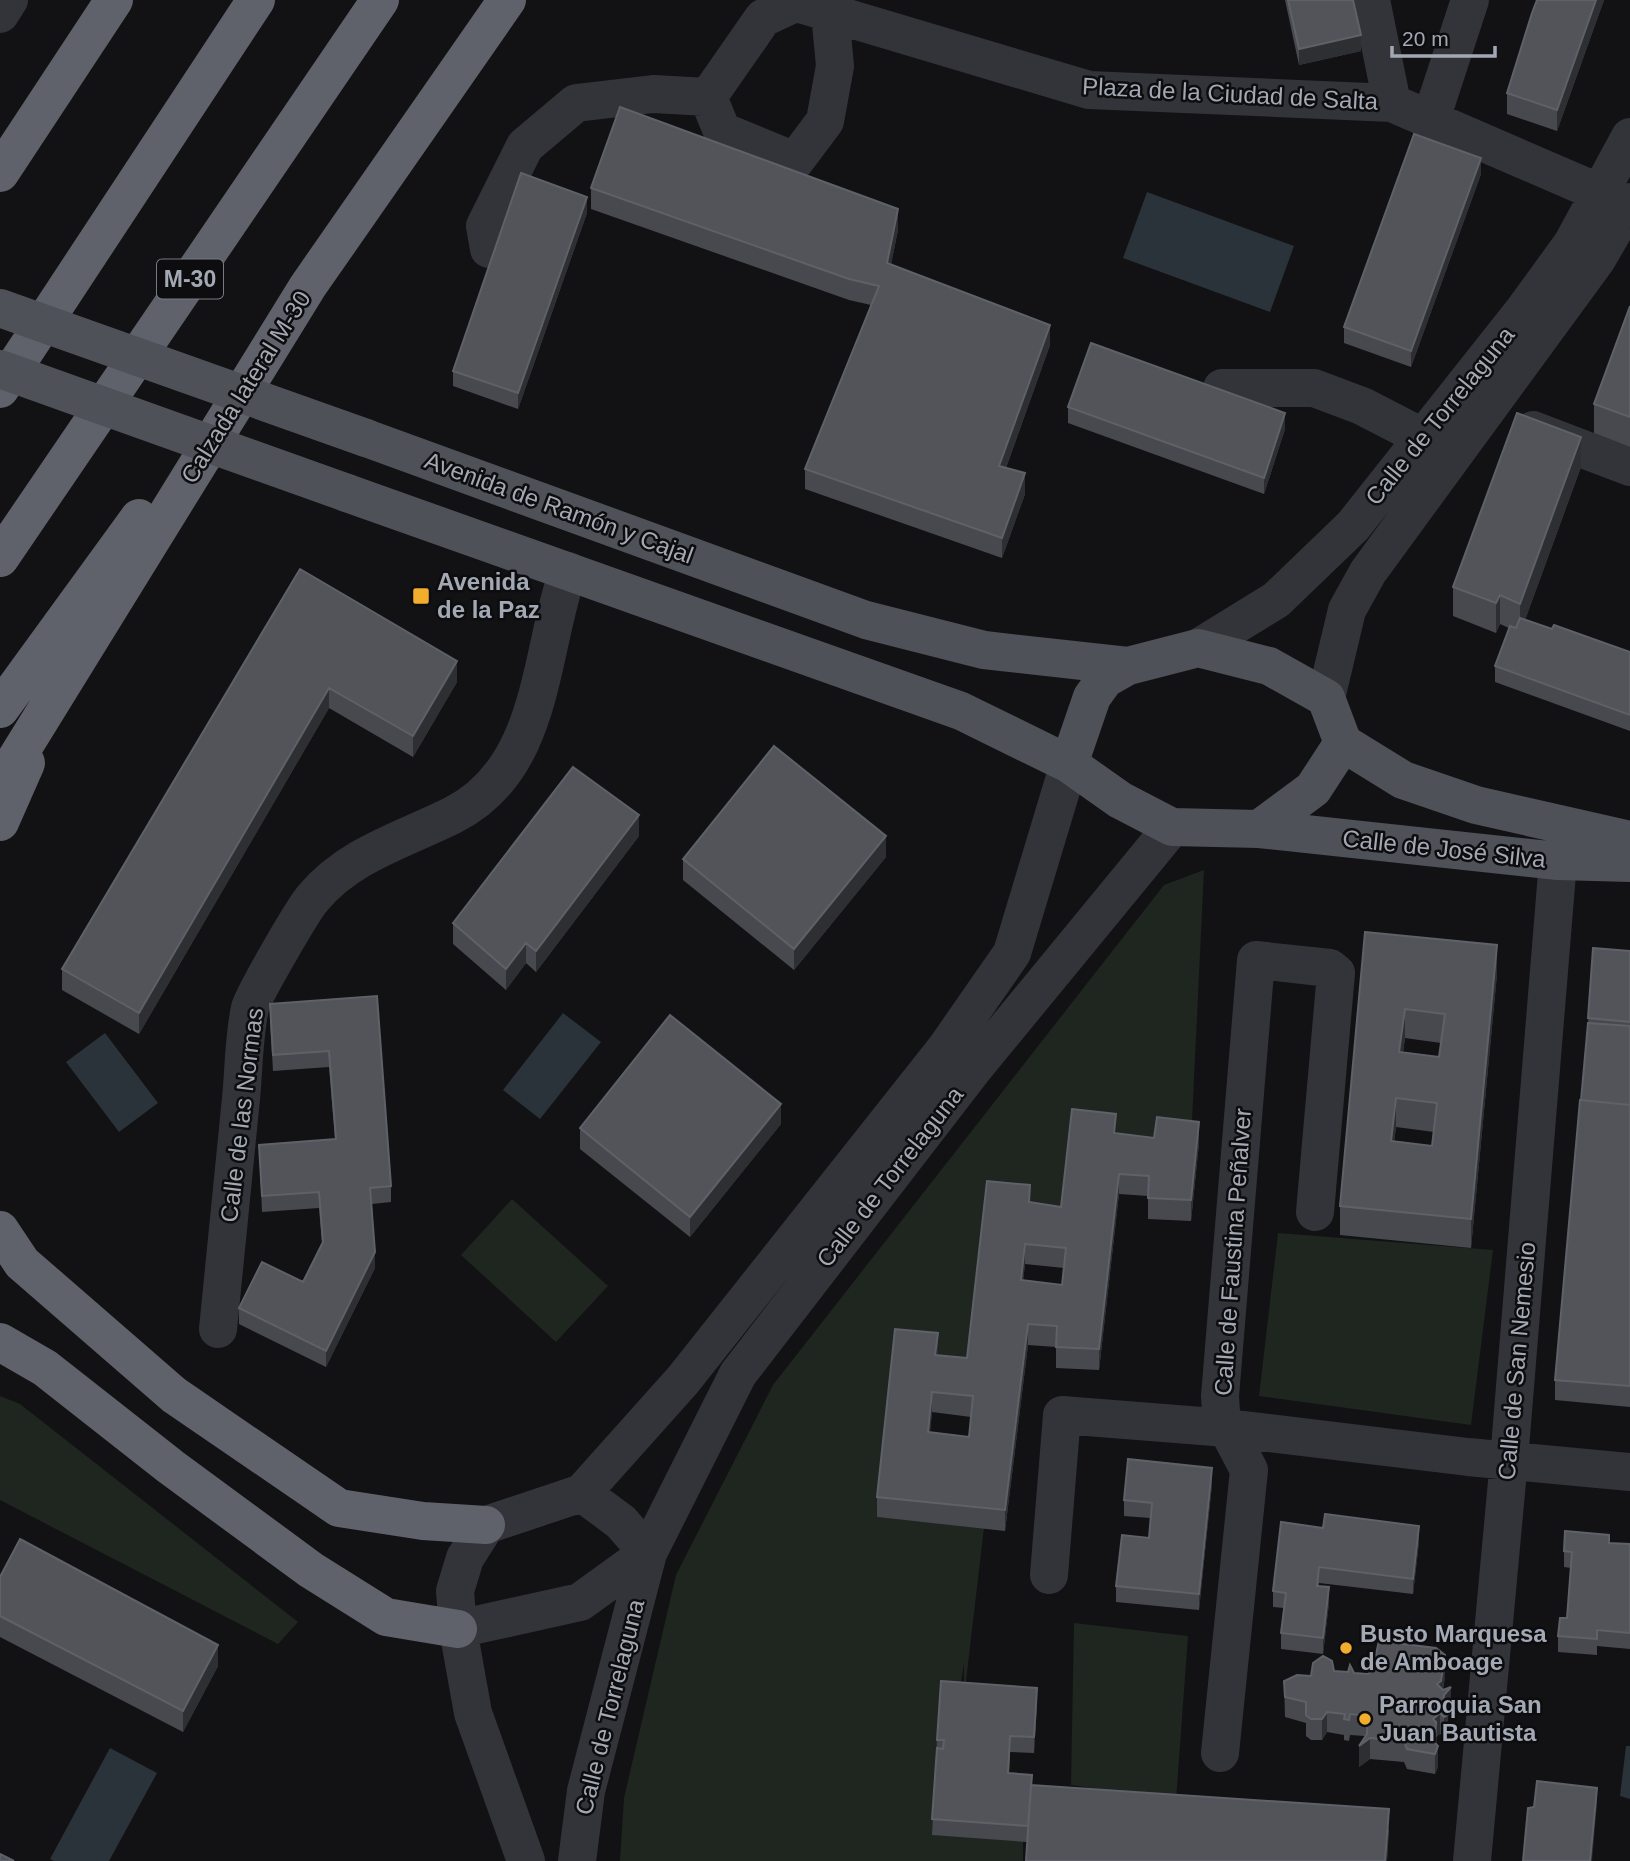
<svg xmlns="http://www.w3.org/2000/svg" width="1630" height="1861" font-family="Helvetica,sans-serif">
  <style>
    .green { fill: #1e261f }
    .water { fill: #2a3339 }
    .lines { fill: none; stroke-linecap: round; stroke-linejoin: round }
    .minor { stroke: #333439; stroke-width: 38 }
    .major { stroke: #4f5158; stroke-width: 38 }
    .highway { stroke: #5f626a; stroke-width: 38 }
    .major-bridge { stroke: #4f5158; stroke-width: 38 }
    .wall { fill: #48494f; fill-rule: evenodd }
    .shaded-wall { fill: #2e2f33 }
    .building { fill: #52545a; stroke: #5e6168; stroke-width: 2; fill-rule: evenodd }
    .poi-dot { fill: #f2ad2c; stroke: #0d0d0f; stroke-width: 2.5 }
    .labels { text-anchor: middle; stroke-width: 5; stroke-linejoin: round; paint-order: stroke }
    .shield { fill: #0d0d0f; stroke: #767a82; stroke-width: 2 }
    .shield-label { font-size: 23px; font-weight: bold; fill: #a3a9b4 }
    .street-label { font-size: 24px; fill: #a3a9b4; stroke: #0d0d0f }
    .poi-label { font-size: 24px; font-weight: bold; fill: #a3a9b4; stroke: #0d0d0f; text-anchor: start }
  </style>
  <rect width="100%" height="100%" fill="#121214"/>
  <!-- green -->
  <path class="green" d="M 1204,870 L 1191,1142 L 1061,1228 L 1029,1223 L 967,1378 L 935,1376 L 938,1354 L 877,1517 L 984,1528 L 964,1698 L 964,1663 L 938,1835 L 1023,1840 L 1023,1861 L 620,1861 L 624,1798 L 676,1575 L 773,1385 L 1164,885 Z
    M 512,1199 L 608,1286 L 556,1342 L 461,1255 Z
    M 1278,1233 L 1493,1250 L 1471,1425 L 1259,1396 Z
    M 0,1396 L 20,1404 L 298,1622 L 278,1644 L 0,1500 Z
    M 1074,1623 L 1188,1636 L 1176,1800 L 1071,1785 Z"/>
  <!-- water -->
  <path class="water" d="M 1147,192 L 1294,246 L 1270,312 L 1123,258 Z
    M 563,1013 L 601,1042 L 540,1119 L 503,1090 Z
    M 105,1033 L 158,1103 L 119,1132 L 66,1062 Z
    M 1626,1746 L 1630,1746 L 1630,1799 L 1620,1796 Z
    M 110,1748 L 157,1773 L 109,1861 L 54,1861 L 50,1859 Z"/>
  <g class="lines">
    <!-- minor -->
    <path class="minor" d="M 787,0 L 1089,90 L 1392,103 L 1600,193 L 1626,209
      M 1371,0 L 1392,103
      M 795,3 L 763,18 L 708,97 L 722,131 L 795,161 L 825,121 L 835,66 L 830,13
      M 0,14 L 9,0
      M 1431,119 L 1470,0
      M 489,249 L 485,226 L 525,146 L 576,103 L 653,94 L 708,97
      M 1222,388 L 1314,388 L 1362,406 L 1424,438
      M 1533,430 L 1630,467
      M 1198,648 L 1276,600 L 1353,526 L 1524,310 L 1572,244 L 1630,137
      M 1326,698 L 1347,610 L 1368,572 L 1597,259 L 1630,202
      M 1315,1212 L 1336,973 L 1330,968 L 1256,960 L 1220,1396 L 1221,1413 L 1227,1428 L 1468,1457 L 1630,1472
      M 218,1329 C 225,1256 233,1182 240,1108 C 244,1076 243,1040 250,1008 C 253,996 303,909 313,898 C 350,854 403,840 453,815 C 544,769 539,655 568,571
      M 1049,1575 L 1062,1415 L 1227,1428 L 1249,1470 L 1220,1753
      M 458,1629 L 580,1602 L 648,1553 L 621,1522 L 582,1493
      M 526,1861 L 473,1713 L 458,1629 L 455,1591 L 465,1558 L 486,1525 L 582,1493 L 683,1380 L 946,1048 L 1012,953 L 1069,764
      M 577,1861 L 586,1791 L 648,1553 L 738,1374 L 974,1068 L 1172,827
      M 1472,1861 L 1509,1460 L 1558,861"/>
    <!-- major -->
    <path class="major" d="M 366,438 L 866,620 L 984,650 L 1128,666
      M 347,493 L 961,711 L 1069,764 L 1120,800 L 1172,827 L 1259,829 L 1558,861 L 1630,863
      M 1343,743 L 1403,780 L 1476,805 L 1630,840
      M 1069,764 L 1092,697 L 1105,679 L 1128,666 L 1198,648 L 1269,666 L 1326,698 L 1343,743
      M 1259,829 L 1313,789 L 1343,743"/>
    <!-- highway -->
    <path class="highway" d="M 0,173 L 114,0
      M 0,389 L 256,0
      M 0,558 L 380,0
      M 0,709 L 139,518
      M 0,785 L 308,286 L 507,0
      M 0,822 L 26,763
      M 0,1230 L 22,1263 L 174,1395 L 339,1508 L 423,1521 L 486,1525
      M 0,1342 L 45,1368 L 171,1467 L 311,1570 L 386,1617 L 458,1629"/>
    <!-- major-bridge -->
    <path class="major-bridge" d="M 0,308 L 366,438
      M 0,369 L 347,493"/>
  </g>
  <!-- wall -->
  <path class="wall" d="M 1285,0 L 1353,0 L 1361,51 L 1299,65 Z
    M 1537,0 L 1604,0 L 1557,131 L 1507,114 L 1507,93 Z
    M 1481,174 L 1411,367 L 1344,343 L 1344,327 Z
    M 591,188 L 898,230 L 891,264 L 1050,345 L 1006,468 L 1025,494 L 1002,558 L 805,489 L 805,469 L 871,305 L 849,300 L 591,209 Z
    M 587,213 L 518,409 L 453,386 L 453,371 Z
    M 1630,306 L 1630,447 L 1594,433 L 1594,404 Z
    M 1068,407 L 1285,429 L 1264,494 L 1068,423 Z
    M 1581,467 L 1525,620 L 1552,629 L 1630,652 L 1630,731 L 1495,682 L 1495,666 L 1509,628 L 1500,624 L 1496,633 L 1453,616 L 1453,587 Z
    M 300,569 L 457,682 L 413,757 L 329,708 L 139,1034 L 62,990 L 62,969 Z
    M 639,836 L 536,972 L 526,963 L 506,990 L 453,944 L 453,923 Z
    M 886,857 L 794,970 L 683,880 L 683,859 Z
    M 1365,932 L 1497,974 L 1471,1248 L 1340,1235 L 1340,1206 ZM 1405,1038 L 1441,1043 L 1439,1057 L 1403,1052 ZM 1396,1127 L 1434,1132 L 1432,1146 L 1394,1141 Z
    M 1593,948 L 1630,951 L 1630,1407 L 1555,1400 L 1555,1380 L 1588,1023 Z
    M 377,996 L 391,1186 L 391,1202 L 372,1204 L 375,1268 L 326,1367 L 239,1324 L 239,1308 L 303,1282 L 322,1244 L 319,1208 L 262,1212 L 259,1145 L 335,1139 L 329,1067 L 273,1071 L 270,1020 L 270,1004 Z
    M 781,1124 L 690,1237 L 580,1149 L 580,1128 Z
    M 1116,1133 L 1199,1143 L 1191,1221 L 1148,1219 L 1148,1196 L 1119,1194 L 1099,1370 L 1056,1368 L 1056,1347 L 1028,1345 L 1005,1531 L 877,1517 L 877,1497 L 938,1355 L 967,1358 L 1030,1202 L 1061,1207 ZM 1025,1264 L 1064,1268 L 1062,1285 L 1023,1281 ZM 932,1412 L 971,1417 L 969,1437 L 930,1432 Z
    M 1212,1484 L 1199,1610 L 1116,1602 L 1116,1586 L 1149,1538 L 1150,1518 L 1124,1516 L 1124,1500 Z
    M 1281,1522 L 1419,1542 L 1413,1594 L 1319,1583 L 1319,1586 L 1329,1603 L 1323,1654 L 1281,1649 L 1281,1633 L 1284,1608 L 1273,1607 L 1273,1591 Z
    M 1609,1543 L 1630,1544 L 1630,1649 L 1597,1646 L 1597,1655 L 1558,1652 L 1558,1636 L 1567,1618 L 1571,1568 L 1564,1567 L 1564,1551 Z
    M 0,1577 L 218,1666 L 183,1732 L 0,1637 Z
    M 1334,1671 L 1368,1674 L 1445,1676 L 1443,1690 L 1451,1708 L 1447,1713 L 1448,1736 L 1444,1737 L 1440,1734 L 1436,1737 L 1438,1767 L 1435,1774 L 1407,1769 L 1404,1762 L 1370,1759 L 1359,1767 L 1365,1736 L 1350,1735 L 1349,1741 L 1344,1740 L 1344,1735 L 1327,1732 L 1322,1740 L 1311,1740 L 1306,1736 L 1306,1723 L 1285,1717 L 1284,1681 L 1311,1676 Z
    M 1037,1704 L 1034,1753 L 1010,1752 L 1009,1773 L 1032,1785 L 1389,1829 L 1387,1861 L 1026,1861 L 1027,1842 L 932,1835 L 937,1740 Z"/>
  <!-- shaded-wall -->
  <path class="shaded-wall" d="M 1596,0 L 1604,0 L 1557,131 L 1557,110 Z
    M 1361,35 L 1361,51 L 1299,65 L 1299,49 Z
    M 1481,158 L 1481,174 L 1411,367 L 1411,351 Z
    M 587,197 L 587,213 L 518,409 L 518,393 Z
    M 898,209 L 898,230 L 887,284 L 887,263 Z
    M 1050,325 L 1050,345 L 999,487 L 999,466 Z
    M 1285,413 L 1285,429 L 1264,494 L 1264,478 Z
    M 1581,437 L 1581,467 L 1520,634 L 1520,604 Z
    M 1025,473 L 1025,494 L 1002,558 L 1002,538 Z
    M 1500,595 L 1500,624 L 1496,633 L 1496,603 Z
    M 457,661 L 457,682 L 413,757 L 413,736 Z
    M 329,688 L 329,708 L 139,1034 L 139,1013 Z
    M 639,815 L 639,836 L 536,972 L 536,951 Z
    M 886,836 L 886,857 L 794,970 L 794,949 Z
    M 526,943 L 526,963 L 506,990 L 506,969 Z
    M 1497,945 L 1497,974 L 1471,1248 L 1471,1219 Z
    M 1405,1009 L 1405,1038 L 1399,1081 L 1399,1052 Z
    M 1396,1098 L 1396,1127 L 1391,1170 L 1391,1141 Z
    M 781,1104 L 781,1124 L 690,1237 L 690,1217 Z
    M 1199,1122 L 1199,1143 L 1191,1221 L 1191,1200 Z
    M 1119,1174 L 1119,1194 L 1099,1370 L 1099,1349 Z
    M 1025,1244 L 1025,1264 L 1021,1301 L 1021,1280 Z
    M 375,1252 L 375,1268 L 326,1367 L 326,1351 Z
    M 1028,1324 L 1028,1345 L 1005,1531 L 1005,1510 Z
    M 938,1333 L 938,1354 L 935,1376 L 935,1355 Z
    M 932,1392 L 932,1412 L 928,1453 L 928,1432 Z
    M 1212,1468 L 1212,1484 L 1199,1610 L 1199,1594 Z
    M 1419,1526 L 1419,1542 L 1413,1594 L 1413,1579 Z
    M 1329,1587 L 1329,1603 L 1323,1654 L 1323,1638 Z
    M 218,1645 L 218,1666 L 183,1732 L 183,1711 Z
    M 1445,1655 L 1445,1676 L 1441,1701 L 1437,1684 Z
    M 1451,1687 L 1451,1708 L 1444,1717 L 1444,1695 Z
    M 1037,1688 L 1037,1704 L 1034,1753 L 1034,1737 Z
    M 1327,1712 L 1327,1732 L 1322,1740 L 1322,1719 Z
    M 1440,1713 L 1440,1734 L 1436,1737 L 1436,1751 L 1438,1746 L 1438,1767 L 1435,1774 L 1435,1743 L 1433,1719 Z
    M 1448,1715 L 1448,1736 L 1444,1737 L 1444,1717 Z
    M 1370,1738 L 1370,1759 L 1359,1767 L 1359,1746 Z
    M 1597,1788 L 1597,1804 L 1592,1861 L 1590,1861 Z
    M 1389,1809 L 1387,1861 L 1385,1861 Z"/>
  <!-- building -->
  <path class="building" d="M 1288,0 L 1353,0 L 1361,35 L 1299,49 Z
    M 1537,0 L 1596,0 L 1557,110 L 1507,93 L 1532,13 Z
    M 620,107 L 898,209 L 887,263 L 1050,325 L 999,466 L 1025,473 L 1002,538 L 805,469 L 879,286 L 849,279 L 591,188 Z
    M 1414,134 L 1481,158 L 1411,351 L 1344,327 Z
    M 521,173 L 587,197 L 518,393 L 453,371 Z
    M 1630,306 L 1630,417 L 1594,404 Z
    M 1091,343 L 1285,413 L 1264,478 L 1068,407 Z
    M 1517,413 L 1581,437 L 1520,604 L 1500,595 L 1496,603 L 1453,587 Z
    M 300,569 L 457,661 L 413,736 L 329,688 L 139,1013 L 62,969 Z
    M 1520,618 L 1552,629 L 1554,625 L 1630,652 L 1630,715 L 1495,666 L 1510,626 L 1516,628 Z
    M 774,746 L 886,836 L 794,949 L 683,859 Z
    M 573,767 L 639,815 L 536,951 L 526,943 L 506,969 L 453,923 Z
    M 1365,932 L 1497,945 L 1471,1219 L 1340,1206 ZM 1405,1009 L 1445,1014 L 1439,1057 L 1399,1052 ZM 1396,1098 L 1437,1103 L 1432,1146 L 1391,1141 Z
    M 1593,948 L 1630,951 L 1630,1022 L 1588,1018 Z
    M 377,996 L 391,1186 L 370,1188 L 375,1252 L 326,1351 L 239,1308 L 262,1262 L 303,1282 L 323,1242 L 319,1192 L 262,1196 L 259,1145 L 336,1139 L 329,1051 L 273,1055 L 270,1004 Z
    M 670,1015 L 781,1104 L 690,1217 L 580,1128 Z
    M 1588,1023 L 1630,1026 L 1630,1105 L 1581,1100 Z
    M 1580,1100 L 1630,1105 L 1630,1386 L 1555,1380 Z
    M 1072,1109 L 1116,1114 L 1114,1133 L 1154,1138 L 1157,1117 L 1199,1122 L 1191,1200 L 1148,1198 L 1149,1176 L 1119,1174 L 1099,1349 L 1056,1347 L 1057,1326 L 1028,1324 L 1005,1510 L 877,1497 L 895,1329 L 938,1333 L 935,1355 L 967,1358 L 987,1181 L 1030,1185 L 1029,1202 L 1061,1207 ZM 1025,1244 L 1066,1248 L 1062,1285 L 1021,1280 ZM 932,1392 L 973,1396 L 969,1437 L 928,1432 Z
    M 1128,1459 L 1212,1468 L 1199,1594 L 1116,1586 L 1122,1535 L 1149,1538 L 1152,1503 L 1124,1500 Z
    M 1325,1514 L 1419,1526 L 1413,1579 L 1319,1567 L 1317,1586 L 1329,1587 L 1323,1638 L 1281,1633 L 1286,1593 L 1273,1591 L 1281,1522 L 1323,1528 Z
    M 1565,1531 L 1609,1535 L 1609,1543 L 1630,1544 L 1630,1633 L 1597,1630 L 1597,1639 L 1558,1636 L 1560,1618 L 1567,1618 L 1572,1552 L 1564,1551 Z
    M 20,1539 L 218,1645 L 183,1711 L 0,1616 L 0,1577 Z
    M 1379,1641 L 1436,1648 L 1445,1655 L 1441,1681 L 1437,1684 L 1443,1690 L 1451,1687 L 1444,1695 L 1443,1709 L 1448,1715 L 1444,1717 L 1440,1713 L 1433,1719 L 1436,1722 L 1435,1743 L 1438,1746 L 1435,1754 L 1407,1749 L 1404,1741 L 1370,1738 L 1359,1746 L 1367,1734 L 1368,1716 L 1350,1714 L 1349,1720 L 1344,1719 L 1345,1714 L 1327,1712 L 1322,1719 L 1311,1719 L 1306,1715 L 1306,1702 L 1285,1697 L 1284,1681 L 1297,1675 L 1311,1676 L 1313,1663 L 1323,1656 L 1332,1661 L 1334,1671 L 1348,1672 L 1350,1665 L 1354,1673 L 1368,1674 L 1372,1671 Z
    M 941,1681 L 1037,1688 L 1034,1737 L 1010,1736 L 1008,1773 L 1032,1775 L 1028,1826 L 932,1819 L 937,1748 L 943,1749 L 944,1740 L 937,1740 Z
    M 1537,1781 L 1597,1788 L 1590,1861 L 1523,1861 L 1528,1808 L 1534,1807 Z
    M 1031,1785 L 1389,1809 L 1385,1861 L 1026,1861 Z
    M 0,1854 L 14,1861 L 0,1861 Z"/>
  <!-- markers -->
  <g class="poi-dot">
    <rect x="412" y="587" width="18" height="18" rx="3.5"/>
    <circle cx="1346" cy="1648" r="7"/>
    <circle cx="1365" cy="1719" r="7"/>
  </g>
  <g class="labels">
    <!-- shield labels -->
    <rect class="shield" x="157" y="259.5" width="66" height="39" rx="5"/>
    <g class="shield-label">
      <text x="190" y="287">M-30</text>
    </g>
    <!-- street labels -->
    <g class="street-label">
      <text transform="translate(1230 94) rotate(3)" y="8">Plaza de la Ciudad de Salta</text>
      <text transform="translate(246 387) rotate(-58)" y="8">Calzada lateral M-30</text>
      <text transform="translate(1440 416) rotate(-51)" y="8">Calle de Torrelaguna</text>
      <text transform="translate(559 508) rotate(20)" y="8">Avenida de Ramón y Cajal</text>
      <text transform="translate(1444 849) rotate(6)" y="8">Calle de José Silva</text>
      <text transform="translate(242 1115) rotate(-83)" y="8">Calle de las Normas</text>
      <text transform="translate(890 1177) rotate(-52)" y="8">Calle de Torrelaguna</text>
      <text transform="translate(1233 1252) rotate(-86)" y="8">Calle de Faustina Peñalver</text>
      <text transform="translate(1517 1361) rotate(-85)" y="8">Calle de San Nemesio</text>
      <text transform="translate(610 1707) rotate(-76)" y="8">Calle de Torrelaguna</text>
    </g>
    <!-- poi labels -->
    <g class="poi-label">
      <text x="437" y="590">Avenida<tspan x="437" dy="28">de la Paz</tspan></text>
      <text x="1360" y="1642">Busto Marquesa<tspan x="1360" dy="28">de Amboage</tspan></text>
      <text x="1379" y="1713">Parroquia San<tspan x="1379" dy="28">Juan Bautista</tspan></text>
    </g>
  </g>
  <!-- scale -->
  <path d="M1392 46v10h103v-10" fill="none" stroke="#a3a9b4" stroke-width="3.5"/>
  <text x="1402" y="46" font-size="21" fill="#a3a9b4" stroke="#0d0d0f" stroke-width="5" paint-order="stroke">20 m</text>
</svg>
